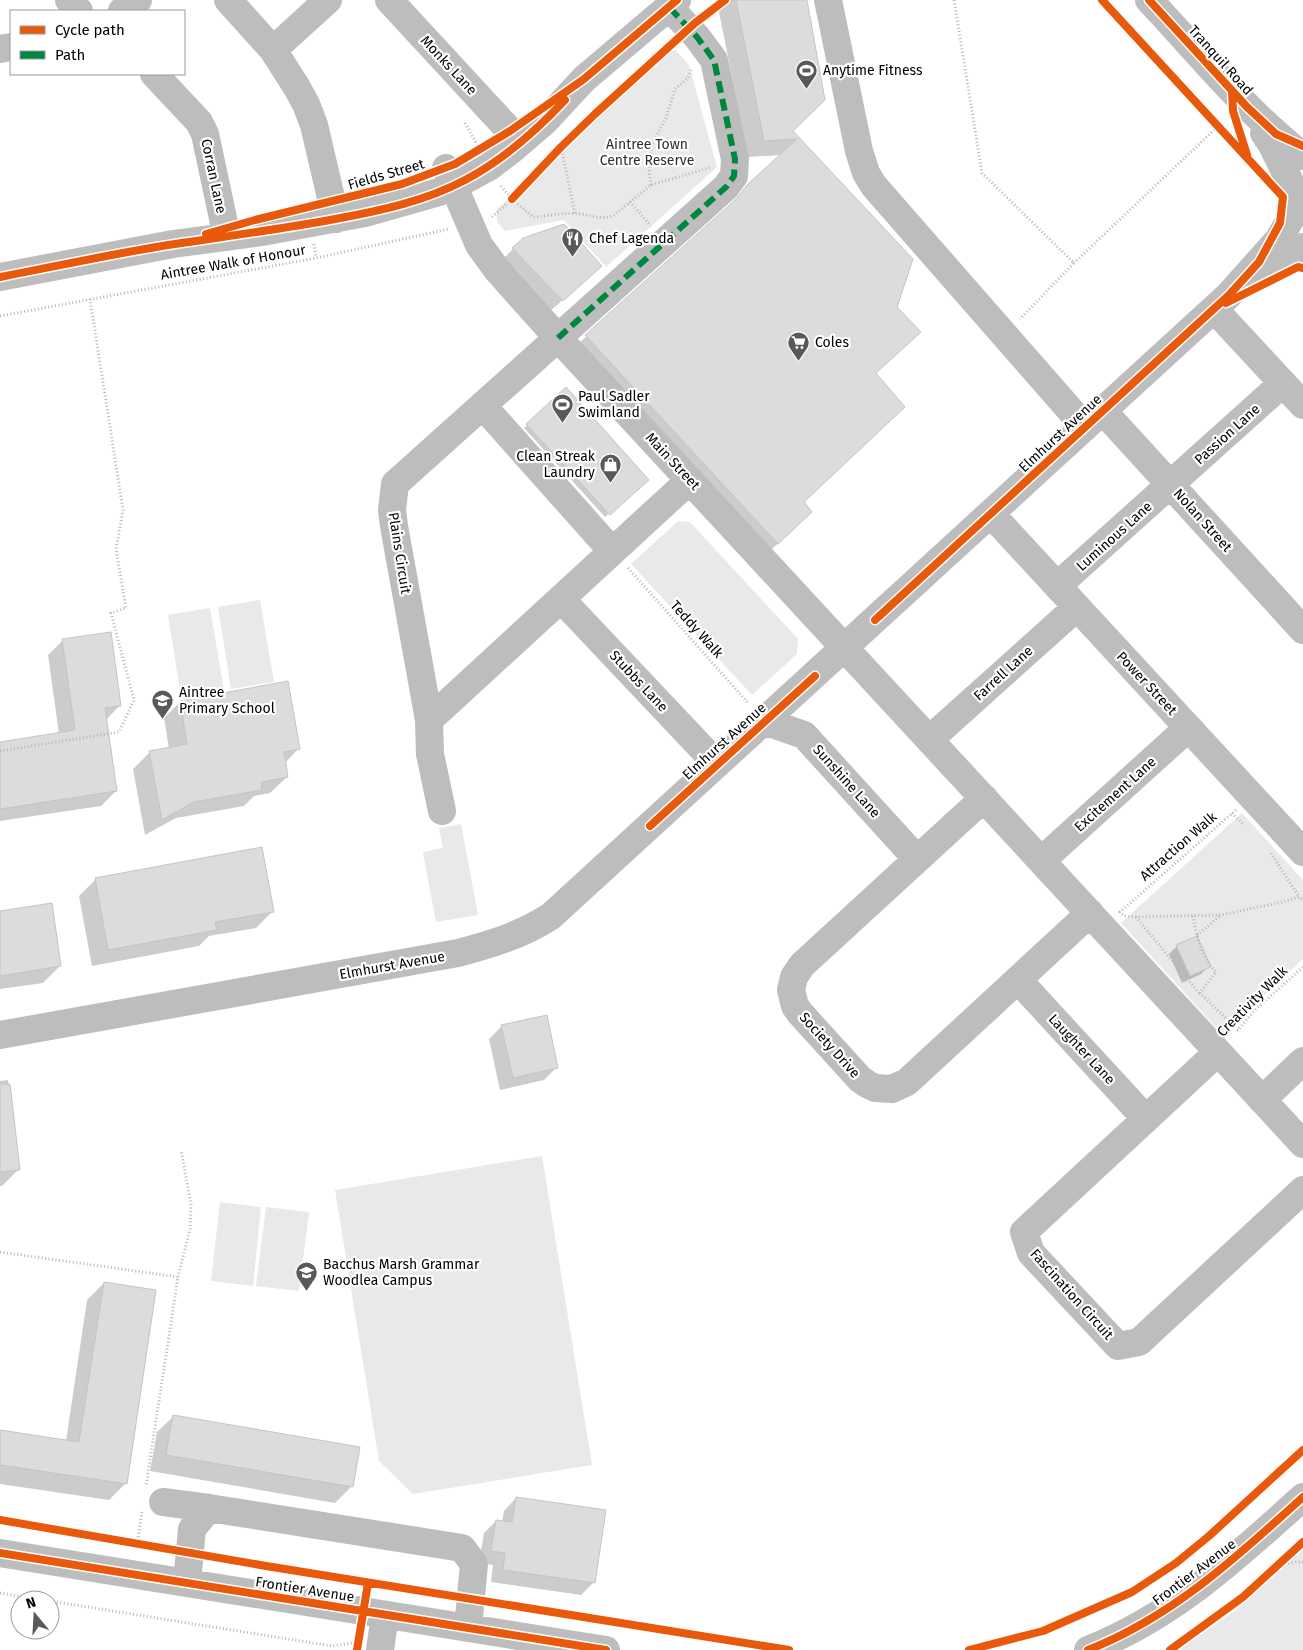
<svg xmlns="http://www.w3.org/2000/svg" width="1303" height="1650" font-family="'Fira Sans',sans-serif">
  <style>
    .green { fill: #e9e9e9 }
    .shadow { fill: #0003 }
    .building { fill: #dcdcdc; stroke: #c4c4c4 }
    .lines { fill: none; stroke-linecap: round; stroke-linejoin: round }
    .path { stroke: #b8b8b8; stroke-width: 3; stroke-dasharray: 1 2.5; stroke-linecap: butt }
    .minor { stroke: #bdbdbd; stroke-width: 28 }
    .quiet { stroke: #00873e; stroke-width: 6; stroke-dasharray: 12 6; stroke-linecap: butt }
    .cycleway-casing { stroke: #fff; stroke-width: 11 }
    .cycleway { stroke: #e8590c; stroke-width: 8 }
    .labels { text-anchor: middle; stroke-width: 4.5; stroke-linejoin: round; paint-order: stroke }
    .street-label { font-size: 14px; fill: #000; stroke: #fff }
    .poi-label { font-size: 14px; fill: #000; stroke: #fff; text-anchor: start }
    .park-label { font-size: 14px; fill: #2e2e2e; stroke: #fff }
  </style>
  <rect width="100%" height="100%" fill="#fff"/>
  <!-- green -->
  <path class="green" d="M 674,48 L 689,65 L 717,167 L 606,267 L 564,220 L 505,231 L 497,222 L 497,209 Z
    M 678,521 L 690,522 L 798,639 L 797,654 L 752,695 L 631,564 Z
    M 260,600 L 274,682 L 231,689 L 218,607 Z
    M 210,608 L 224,690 L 181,697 L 168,615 Z
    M 1242,813 L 1303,880 L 1303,959 L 1222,1034 L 1121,923 Z
    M 461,824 L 478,915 L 436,922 L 423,852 L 443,848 L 439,828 Z
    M 542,1156 L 592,1465 L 413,1494 L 379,1461 L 335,1190 Z
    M 220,1202 L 261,1207 L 253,1286 L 211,1281 Z
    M 266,1207 L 309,1212 L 299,1291 L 256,1286 Z
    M 1303,1549 L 1303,1650 L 1178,1650 L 1235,1611 Z"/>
  <!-- shadow -->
  <path class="shadow" d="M 725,0 L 806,0 L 791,131 L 912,259 L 875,374 L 802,503 L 794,529 L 761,559 L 569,352 L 724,211 L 748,186 L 781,155 L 748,157 L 718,7 Z
    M 523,239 L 588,278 L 549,312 L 500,262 Z
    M 566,389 L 644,483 L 605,517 L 524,428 Z
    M 63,640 L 120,705 L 106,720 L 116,791 L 101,806 L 0,821 L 0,743 L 59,734 L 48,655 Z
    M 180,702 L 298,749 L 285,763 L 287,777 L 270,793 L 254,796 L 244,806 L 176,818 L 145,835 L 133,769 L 150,752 L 169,749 L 164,718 Z
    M 96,879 L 273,911 L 256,928 L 209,936 L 199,946 L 92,966 L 79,896 Z
    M 0,912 L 60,966 L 43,983 L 0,989 Z
    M 1177,946 L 1209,966 L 1201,974 L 1182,983 L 1169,954 Z
    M 501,1027 L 557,1067 L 544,1080 L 500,1090 L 489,1039 Z
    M 8,1080 L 19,1169 L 2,1186 L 0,1186 L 0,1081 Z
    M 104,1283 L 126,1483 L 109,1500 L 0,1484 L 0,1431 L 66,1441 L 87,1300 Z
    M 174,1416 L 352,1486 L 335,1503 L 150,1471 L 157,1432 Z
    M 516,1498 L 594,1582 L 581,1595 L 491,1582 L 493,1565 L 479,1563 L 484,1533 L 496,1521 L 502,1522 L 504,1511 Z"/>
  <!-- building -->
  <path class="building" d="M 736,0 L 807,0 L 825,100 L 793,131 L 913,259 L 897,307 L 921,332 L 876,373 L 905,407 L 804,502 L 812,512 L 778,544 L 585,335 L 736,199 L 747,185 L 797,139 L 764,141 Z
    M 564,224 L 602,266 L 563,301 L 512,248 L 523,238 Z
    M 566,387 L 649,480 L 610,515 L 526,424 Z
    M 111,632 L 121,706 L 105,708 L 117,791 L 0,809 L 0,742 L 75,730 L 62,639 Z
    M 288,681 L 300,749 L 284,752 L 288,777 L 261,782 L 262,790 L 194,802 L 162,820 L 149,751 L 187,744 L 180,701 Z
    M 262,847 L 274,912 L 215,922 L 217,930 L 108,950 L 95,878 Z
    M 52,903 L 61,966 L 0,976 L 0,911 Z
    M 1197,936 L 1211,967 L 1190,976 L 1176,945 Z
    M 547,1015 L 558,1068 L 513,1078 L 501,1025 Z
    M 0,1084 L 10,1084 L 20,1170 L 0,1172 Z
    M 104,1282 L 156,1290 L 127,1484 L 0,1465 L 0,1430 L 79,1442 Z
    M 173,1415 L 360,1447 L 353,1487 L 166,1455 Z
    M 516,1497 L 606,1510 L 595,1583 L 503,1570 L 505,1553 L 491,1551 L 496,1520 L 512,1522 Z"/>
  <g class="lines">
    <!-- path -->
    <path class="path" d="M 954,0 L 982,173 L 1074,263 L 1020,319
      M 465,123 L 479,148
      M 561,147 L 575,214
      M 651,185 L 649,169 L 652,144 L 666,118 L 675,89 L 688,78 L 692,68
      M 501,186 L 512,199 L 533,217 C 548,216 565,212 580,214 C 593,215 601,221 614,215 L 651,185 L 712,167
      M 630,202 L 651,226
      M 492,217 L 512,199
      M 314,244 L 316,258
      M 1074,263 L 1218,126
      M 0,316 L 316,258 L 449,229
      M 628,568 L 749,704
      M 0,751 L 119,732 L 134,700 L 111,613 L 126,608 L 116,549 L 123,510 L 90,299
      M 1236,810 L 1120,912 L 1124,916 L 1135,917 L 1221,915 L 1282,902 L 1299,897 L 1303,900
      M 1232,813 L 1244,825
      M 1271,853 L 1299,897
      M 1193,916 C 1196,934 1202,958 1216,972 L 1200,993 L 1238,1030
      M 1136,917 L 1199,993
      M 1197,935 L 1221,915
      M 1237,1031 L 1255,1010 L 1303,967
      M 0,1252 L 178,1277 L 146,1486
      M 178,1277 L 190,1229 L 191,1204 L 181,1150
      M 137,1544 L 142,1512
      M 1278,1565 L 1296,1562 L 1303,1562
      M 0,1593 L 42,1600
      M 50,1601 L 332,1646 L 359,1642"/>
    <!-- minor -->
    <path class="minor" d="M 69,0 L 79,11
      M 228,0 L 273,50 L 296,86 L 306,104 L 314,125 L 336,219
      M 389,0 L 510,131
      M 828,0 L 859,151 L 866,173 L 874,186 L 1085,427
      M 1149,0 C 1199,53 1245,111 1303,156
      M 669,7 L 697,37 L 714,60 L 735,159 L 734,176 L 726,187 L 395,484 L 392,510 L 394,526 L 429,720 L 690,480
      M 122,11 L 138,0
      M 0,49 L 11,47
      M 273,50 L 328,0
      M 154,74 L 199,122 L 205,134 L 227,237
      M 1264,133 L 1272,145 L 1299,200
      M 446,168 L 479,245 L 498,271 L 558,338 L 1303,1144
      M 1262,272 L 1303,247
      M 0,277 L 173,244 L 262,232 L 365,213 L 439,192 L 465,180 L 489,167 L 510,151 L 545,121 L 584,79 L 677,0
      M 1214,309 L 1303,405
      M 483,406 L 612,551
      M 1103,411 L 1303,630
      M 991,514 L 1303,852
      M 1057,586 L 1283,383
      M 561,599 L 717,764
      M 429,720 L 430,754 L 442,811
      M 764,721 L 804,735 L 917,859
      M 930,739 L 1077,607
      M 984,798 L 802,965 L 794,977 L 791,990 L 795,1006 L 800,1013 L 860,1079 L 867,1084 L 875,1088 L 892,1089 L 907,1082 L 1090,913
      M 1042,860 L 1188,728
      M 1018,980 L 1146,1119
      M 0,1035 L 458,953 C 492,944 522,935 551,916 L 1229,295 L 1279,239 L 1299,204
      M 1218,1052 L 1024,1232 L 1031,1253 L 1118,1346 L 1139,1342 L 1303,1190
      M 1262,1100 L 1303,1061
      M 163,1502 L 209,1508
      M 0,1553 L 606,1650
      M 187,1583 L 192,1529 L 209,1508 L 462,1548 L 474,1564 L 468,1628
      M 380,1650 L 385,1615
      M 1088,1650 C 1172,1617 1237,1557 1303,1497"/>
    <!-- quiet -->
    <path class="quiet" d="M 558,338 L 726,187 L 734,176 L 735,159 L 714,60 L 697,37 L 669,7"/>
    <defs>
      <path id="cycleway" d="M 1149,0 L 1247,107 L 1276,134 L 1303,146
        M 1232,91 L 1233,111 L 1247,155
        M 512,199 L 561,147 L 595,114 L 695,23 L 725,0
        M 206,234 L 255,220 L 402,184 L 455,164 L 510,131 L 584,79 L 677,0
        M 0,277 C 58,266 116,253 175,244 C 228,236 282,229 335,219 C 379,211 426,201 465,180 C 503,160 536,131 565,100
        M 1226,303 L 1298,267 L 1303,268
        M 875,620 L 1229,295 L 1259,262 L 1280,223 L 1283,197 L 1102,0
        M 650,826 L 815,676
        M 0,1520 L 266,1566 L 789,1650
        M 0,1553 L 606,1650
        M 357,1650 L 368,1583
        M 969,1650 L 1043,1631 L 1132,1592 L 1176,1563 L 1209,1536 L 1303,1450
        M 1088,1650 C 1172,1617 1237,1557 1303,1497
        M 1170,1650 L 1243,1597 L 1303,1542"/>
    </defs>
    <!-- cycleway casing -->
    <use href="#cycleway" class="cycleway-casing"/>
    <!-- cycleway -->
    <use href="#cycleway" class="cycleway"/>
  </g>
  <!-- icons -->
  <defs>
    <symbol id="stadium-pin" viewBox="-11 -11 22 30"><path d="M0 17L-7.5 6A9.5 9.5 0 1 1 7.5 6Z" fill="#595959" stroke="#fff"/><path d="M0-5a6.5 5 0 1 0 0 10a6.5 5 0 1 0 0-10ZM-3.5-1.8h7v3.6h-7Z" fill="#fff"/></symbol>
    <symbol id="restaurant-pin" viewBox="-11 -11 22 30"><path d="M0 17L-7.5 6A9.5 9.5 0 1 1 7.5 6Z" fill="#595959" stroke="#fff"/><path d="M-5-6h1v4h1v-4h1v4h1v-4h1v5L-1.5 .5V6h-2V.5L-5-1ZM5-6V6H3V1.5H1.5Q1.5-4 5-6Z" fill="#fff"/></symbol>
    <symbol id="supermarket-pin" viewBox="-11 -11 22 30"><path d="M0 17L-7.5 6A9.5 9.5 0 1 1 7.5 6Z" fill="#595959" stroke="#fff"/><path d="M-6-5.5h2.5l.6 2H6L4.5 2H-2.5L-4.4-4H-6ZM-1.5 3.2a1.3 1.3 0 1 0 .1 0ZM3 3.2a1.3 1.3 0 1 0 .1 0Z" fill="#fff"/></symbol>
    <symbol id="shop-pin" viewBox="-11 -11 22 30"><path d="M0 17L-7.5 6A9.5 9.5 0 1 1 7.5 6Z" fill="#595959" stroke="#fff"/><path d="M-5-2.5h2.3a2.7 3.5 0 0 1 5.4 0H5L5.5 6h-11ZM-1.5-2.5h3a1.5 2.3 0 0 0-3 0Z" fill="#fff"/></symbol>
    <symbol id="school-pin" viewBox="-11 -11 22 30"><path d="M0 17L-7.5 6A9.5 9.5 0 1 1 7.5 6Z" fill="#595959" stroke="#fff"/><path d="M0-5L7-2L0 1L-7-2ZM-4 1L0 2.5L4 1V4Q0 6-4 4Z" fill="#fff"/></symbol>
  </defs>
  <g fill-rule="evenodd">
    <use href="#stadium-pin" x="794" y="58" width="25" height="34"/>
    <use href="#restaurant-pin" x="560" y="226" width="25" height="34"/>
    <use href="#supermarket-pin" x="786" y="330" width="25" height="34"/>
    <use href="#stadium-pin" x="550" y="392" width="25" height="34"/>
    <use href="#shop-pin" x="598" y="452" width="25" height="34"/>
    <use href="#school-pin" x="150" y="688" width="25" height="34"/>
    <use href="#school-pin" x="294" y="1260" width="25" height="34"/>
  </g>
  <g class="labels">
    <!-- street labels -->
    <g class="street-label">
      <text transform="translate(1221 60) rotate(48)" y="5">Tranquil Road</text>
      <text transform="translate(449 65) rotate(47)" y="5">Monks Lane</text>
      <text transform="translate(386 174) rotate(-16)" y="5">Fields Street</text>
      <text transform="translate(214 176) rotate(78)" y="5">Corran Lane</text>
      <text transform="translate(233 262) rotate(-10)" y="5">Aintree Walk of Honour</text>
      <text transform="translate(1060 433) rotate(-43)" y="5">Elmhurst Avenue</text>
      <text transform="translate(1227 434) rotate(-42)" y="5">Passion Lane</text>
      <text transform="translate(673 461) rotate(47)" y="5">Main Street</text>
      <text transform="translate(1203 520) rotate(48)" y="5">Nolan Street</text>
      <text transform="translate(1114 536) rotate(-42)" y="5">Luminous Lane</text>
      <text transform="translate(400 553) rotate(81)" y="5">Plains Circuit</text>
      <text transform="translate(697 629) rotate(48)" y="5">Teddy Walk</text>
      <text transform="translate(1003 673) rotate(-42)" y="5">Farrell Lane</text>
      <text transform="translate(639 681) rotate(47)" y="5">Stubbs Lane</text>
      <text transform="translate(1147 683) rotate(47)" y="5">Power Street</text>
      <text transform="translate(724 741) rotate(-42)" y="5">Elmhurst Avenue</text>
      <text transform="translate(847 781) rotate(48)" y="5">Sunshine Lane</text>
      <text transform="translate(1115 794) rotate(-42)" y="5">Excitement Lane</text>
      <text transform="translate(1178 846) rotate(-41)" y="5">Attraction Walk</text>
      <text transform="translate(392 965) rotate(-10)" y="5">Elmhurst Avenue</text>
      <text transform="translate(1252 1001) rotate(-45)" y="5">Creativity Walk</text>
      <text transform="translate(830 1045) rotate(48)" y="5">Society Drive</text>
      <text transform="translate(1082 1049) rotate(47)" y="5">Laughter Lane</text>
      <text transform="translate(1072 1294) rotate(48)" y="5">Fascination Circuit</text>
      <text transform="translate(1194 1572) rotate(-37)" y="5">Frontier Avenue</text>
      <text transform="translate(305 1589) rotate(9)" y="5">Frontier Avenue</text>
    </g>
    <!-- poi labels -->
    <g class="poi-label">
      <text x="823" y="75">Anytime Fitness</text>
      <text x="589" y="243">Chef Lagenda</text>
      <text x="815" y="347">Coles</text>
      <text x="578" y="401">Paul Sadler<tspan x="578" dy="16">Swimland</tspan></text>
      <text x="595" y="461" text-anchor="end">Clean Streak<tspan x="595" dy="16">Laundry</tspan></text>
      <text x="179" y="697">Aintree<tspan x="179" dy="16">Primary School</tspan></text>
      <text x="323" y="1269">Bacchus Marsh Grammar<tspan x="323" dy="16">Woodlea Campus</tspan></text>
    </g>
    <!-- park labels -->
    <g class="park-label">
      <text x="647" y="149">Aintree Town<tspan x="647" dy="16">Centre Reserve</tspan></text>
    </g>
  </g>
  <!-- legend -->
  <rect x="10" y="10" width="175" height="65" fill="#ffffff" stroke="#999999"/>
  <rect x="20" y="26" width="25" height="8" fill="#e8590c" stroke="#999999"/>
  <text x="55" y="35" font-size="15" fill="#000000">Cycle path</text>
  <rect x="20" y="51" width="25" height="8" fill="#00873e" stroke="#999999"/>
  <text x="55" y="60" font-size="15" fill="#000000">Path</text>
  <!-- north arrow -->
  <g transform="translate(35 1615) rotate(342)"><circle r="24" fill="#ffffff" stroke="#999999"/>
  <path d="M0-4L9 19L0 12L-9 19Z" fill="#595959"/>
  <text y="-8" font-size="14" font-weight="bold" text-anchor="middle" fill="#000000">N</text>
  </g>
</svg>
